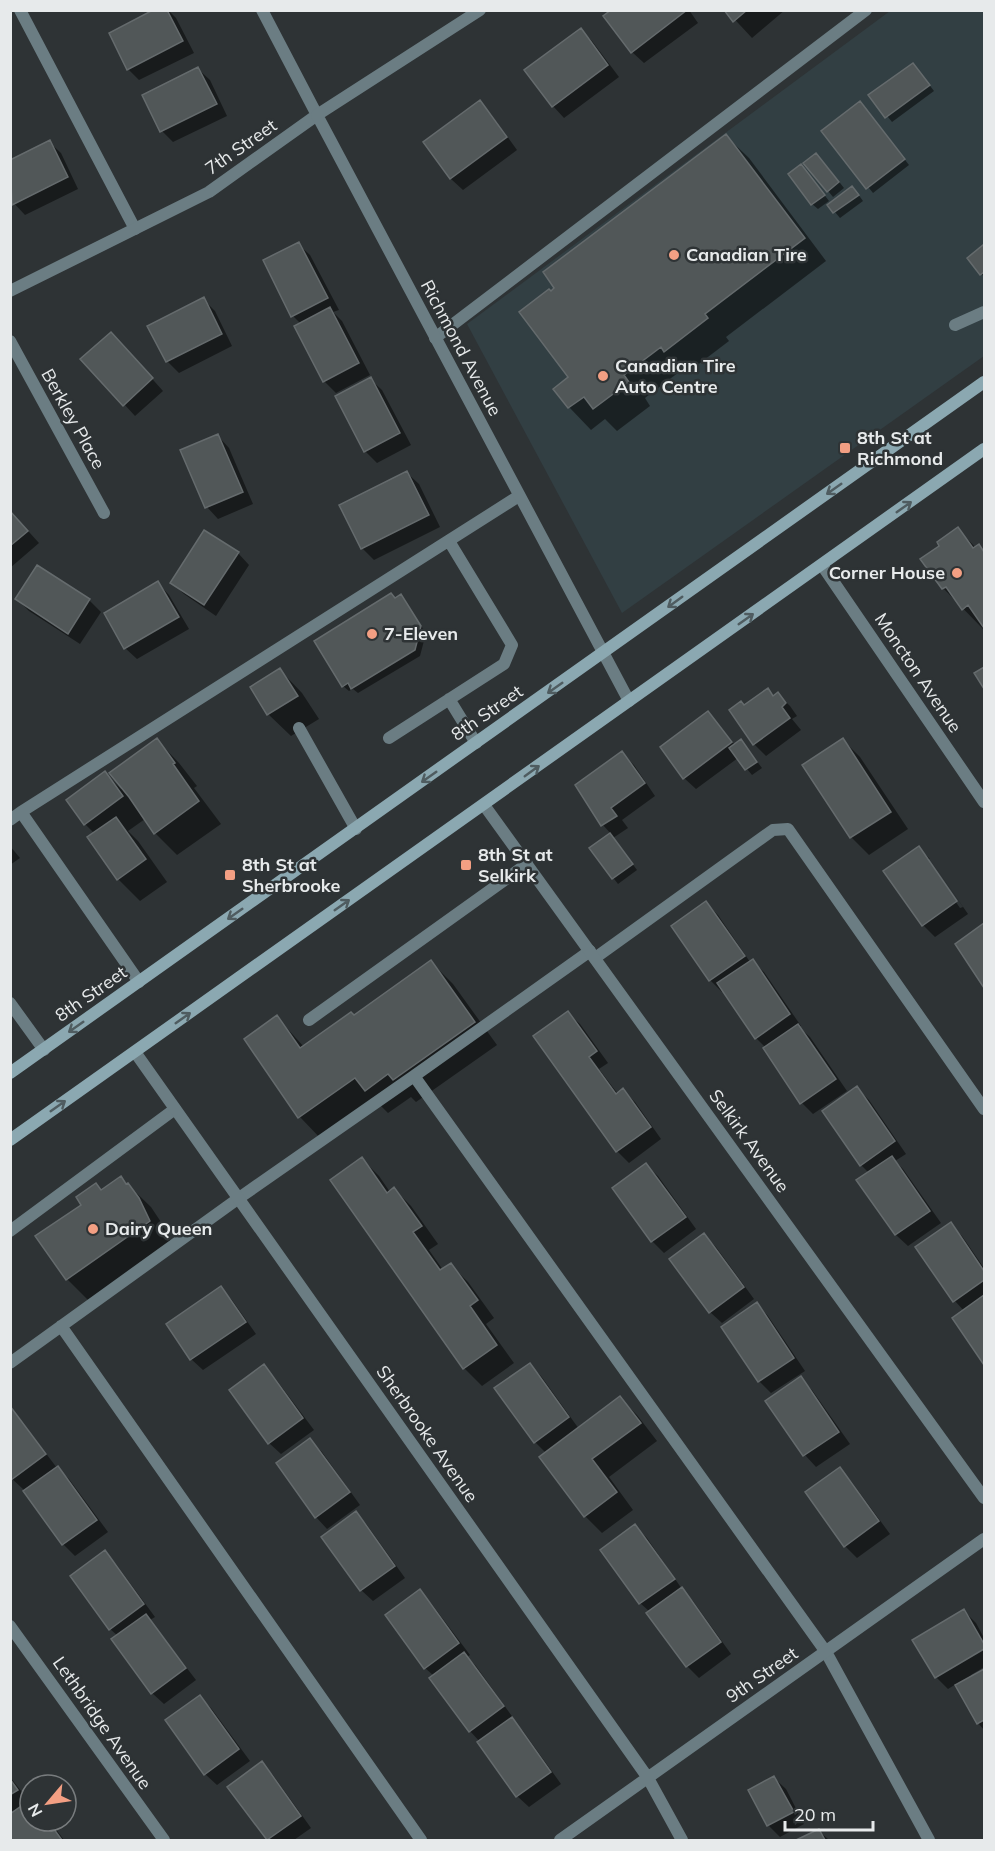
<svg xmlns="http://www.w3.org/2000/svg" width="995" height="1851" font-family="Mulish,sans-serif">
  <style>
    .built { fill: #323f43 }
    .shadow { fill: #0007 }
    .building { fill: #515758; stroke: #656b6d; stroke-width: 1.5 }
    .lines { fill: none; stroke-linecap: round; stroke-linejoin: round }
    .service { stroke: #6b7d83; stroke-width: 12 }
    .minor { stroke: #6b7d83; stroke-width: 12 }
    .tertiary { stroke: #6b7d83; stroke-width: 12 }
    .secondary { stroke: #8ba8b1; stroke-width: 12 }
    .oneway { stroke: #4f5c60 }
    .poi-dot { fill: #f39f83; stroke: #2e3335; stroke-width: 2 }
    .labels { text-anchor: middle; stroke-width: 5; stroke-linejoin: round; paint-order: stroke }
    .street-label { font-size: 18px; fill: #e7eaeb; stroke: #2e3335 }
    .poi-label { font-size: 18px; font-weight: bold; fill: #e7eaeb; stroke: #2e3335; text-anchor: start }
  </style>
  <rect width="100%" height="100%" fill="#2e3335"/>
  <!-- built -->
  <path class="built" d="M 890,11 L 984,11 L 984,356 L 622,613 L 467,324 Z"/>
  <!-- shadow -->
  <path class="shadow" d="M 156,10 L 168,10 L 176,18 L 194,53 L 139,80 L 128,69 Z
    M 613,10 L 689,10 L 698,23 L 644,63 L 632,52 Z
    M 726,10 L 785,10 L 752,38 Z
    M 581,30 L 592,41 L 619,77 L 564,118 L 553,106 Z
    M 198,69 L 210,80 L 227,116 L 173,142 L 162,131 Z
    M 918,70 L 934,91 L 892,122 L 871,96 Z
    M 480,102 L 491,114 L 517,150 L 463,190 L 451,179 L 425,143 Z
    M 865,108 L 909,165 L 873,193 L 823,131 Z
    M 726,136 L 749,158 L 826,261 L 726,337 L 729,341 L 687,373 L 683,369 L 645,398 L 650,406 L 617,431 L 605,419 L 591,430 L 569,407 L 555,389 L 570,377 L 551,293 Z
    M 49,142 L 61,153 L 78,189 L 25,215 L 10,199 L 10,161 Z
    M 822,160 L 844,188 L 833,197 L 805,163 Z
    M 807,172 L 829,201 L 818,209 L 812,204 Z
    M 858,194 L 863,201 L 840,218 L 829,205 Z
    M 298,244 L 310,255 L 339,310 L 333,312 L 342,321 L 370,375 L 336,393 L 324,381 L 301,324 L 293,316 Z
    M 983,247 L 984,249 L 984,277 L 969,258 Z
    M 203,299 L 215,311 L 232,346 L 179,373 L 167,361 Z
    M 122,345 L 163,391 L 135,416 L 124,404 Z
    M 370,379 L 382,390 L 411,445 L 377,463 L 365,451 Z
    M 218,436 L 229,448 L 253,504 L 218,519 L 207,507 Z
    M 407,473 L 419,484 L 440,527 L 374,560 L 362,548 Z
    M 10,511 L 39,543 L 10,568 Z
    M 958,529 L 976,548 L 979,546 L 984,552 L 984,630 L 943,588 L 941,546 Z
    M 238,553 L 249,565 L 216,616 L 184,594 L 172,583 Z
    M 38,567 L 89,600 L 101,612 L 80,644 L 29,611 L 17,599 Z
    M 158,583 L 169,595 L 189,629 L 137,659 L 125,648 Z
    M 401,596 L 426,633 L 420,656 L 358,693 L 353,689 L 349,691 L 343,686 L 396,599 Z
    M 280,670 L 302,693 L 319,719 L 291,736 L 268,714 Z
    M 768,690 L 775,697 L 778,694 L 790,706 L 797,716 L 792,719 L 801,730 L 766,756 L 754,744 L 731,710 L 744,707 Z
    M 708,713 L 735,745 L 746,747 L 762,768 L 752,775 L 738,758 L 696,789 L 684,778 Z
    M 157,740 L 179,763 L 197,786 L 194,788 L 221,824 L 177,855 L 155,833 L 145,819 L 128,831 L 138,841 L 167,882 L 140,901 L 118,879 L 95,834 L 85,824 L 105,773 L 121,789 Z
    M 843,740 L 860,757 L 908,829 L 869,855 L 851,837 L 804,765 Z
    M 622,753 L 634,765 L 655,796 L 622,820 L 628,828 L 613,838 L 637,870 L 618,884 L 591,849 L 611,834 L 603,825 L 577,786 Z
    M 10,846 L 20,858 L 10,865 Z
    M 919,848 L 930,859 L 926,859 L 960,908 L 963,907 L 930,859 L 968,914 L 935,937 L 923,925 Z
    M 706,903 L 718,915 L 750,962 L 752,961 L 764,972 L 801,1026 L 799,1027 L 810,1037 L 847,1091 L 813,1114 L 802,1103 L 766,1048 L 756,1038 L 724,991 L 722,992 L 710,980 L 673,926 Z
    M 984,925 L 984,985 L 957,944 Z
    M 431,962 L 453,984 L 497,1045 L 416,1102 L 411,1097 L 388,1113 L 376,1101 L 322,1140 L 300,1117 L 246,1039 L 277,1017 L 304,1047 L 354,1016 Z
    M 568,1013 L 580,1024 L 608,1063 L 599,1069 L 618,1094 L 623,1090 L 635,1102 L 661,1139 L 629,1163 L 617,1151 L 535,1037 Z
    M 857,1088 L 869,1100 L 906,1154 L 895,1161 L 903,1169 L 941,1223 L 908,1246 L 896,1235 L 858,1181 L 869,1173 L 861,1165 L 824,1111 Z
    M 362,1159 L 379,1176 L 390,1192 L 394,1189 L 411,1206 L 438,1244 L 429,1250 L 443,1270 L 451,1265 L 468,1282 L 494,1318 L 486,1324 L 514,1363 L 482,1386 L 464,1368 L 332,1180 Z
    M 646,1165 L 658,1176 L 696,1229 L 664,1253 L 652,1241 L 614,1188 Z
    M 121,1178 L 151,1207 L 161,1222 L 172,1244 L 89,1301 L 67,1279 L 83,1205 Z
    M 950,1224 L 962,1236 L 984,1268 L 984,1363 L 954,1318 L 964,1311 L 955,1301 L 917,1247 Z
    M 704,1235 L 716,1247 L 754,1299 L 722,1323 L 710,1312 Z
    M 221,1288 L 232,1300 L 256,1334 L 203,1370 L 191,1359 Z
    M 757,1304 L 768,1316 L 805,1371 L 771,1393 L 759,1381 L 723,1327 Z
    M 530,1365 L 541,1376 L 579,1429 L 620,1398 L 637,1415 L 657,1441 L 609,1477 L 633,1510 L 602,1533 L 585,1516 L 546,1453 L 535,1442 Z
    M 263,1366 L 275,1378 L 314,1430 L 281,1454 L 269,1443 Z
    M 800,1378 L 812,1390 L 850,1444 L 816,1467 L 805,1455 L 767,1401 Z
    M 10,1406 L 57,1468 L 69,1479 L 108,1532 L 75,1556 L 63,1544 L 24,1490 L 10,1477 Z
    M 310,1440 L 322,1452 L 360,1505 L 327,1529 L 316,1517 Z
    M 840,1469 L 851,1481 L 890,1534 L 857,1558 L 845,1546 Z
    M 356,1513 L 367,1525 L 405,1578 L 373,1601 L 361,1590 Z
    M 635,1526 L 647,1538 L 684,1592 L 693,1601 L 731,1654 L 699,1678 L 687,1666 L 650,1612 L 640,1603 L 602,1550 Z
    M 104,1552 L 116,1564 L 155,1617 L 150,1620 L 196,1680 L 164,1704 L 152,1693 L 118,1636 L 110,1629 Z
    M 419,1591 L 431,1603 L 470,1655 L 467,1657 L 476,1666 L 514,1719 L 512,1720 L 523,1731 L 561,1784 L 529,1807 L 517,1796 L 480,1742 L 470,1731 L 434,1676 L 425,1668 Z
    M 964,1611 L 976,1623 L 984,1638 L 984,1667 L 971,1675 L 972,1678 L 984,1671 L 984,1730 L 978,1723 L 956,1684 L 948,1689 L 936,1677 Z
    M 199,1697 L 211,1708 L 250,1761 L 217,1785 L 205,1774 Z
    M 262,1763 L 273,1775 L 311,1828 L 294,1840 L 267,1840 L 229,1787 Z
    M 10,1777 L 30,1802 L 30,1821 L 50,1821 L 64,1840 L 10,1840 Z
    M 774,1778 L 786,1789 L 804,1824 L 780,1837 L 768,1825 Z
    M 819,1831 L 829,1840 L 800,1840 Z"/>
  <!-- building -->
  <path class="building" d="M 153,10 L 167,10 L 183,41 L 127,70 L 109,33 Z
    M 611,10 L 687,10 L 631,53 L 603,16 Z
    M 724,10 L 747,10 L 733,22 Z
    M 581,28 L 608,65 L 552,107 L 524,70 Z
    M 913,63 L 930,85 L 885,118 L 868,95 Z
    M 198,67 L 217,104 L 160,132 L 142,95 Z
    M 480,100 L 507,137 L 450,179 L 423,142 Z
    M 860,101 L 905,159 L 866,189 L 821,131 Z
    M 726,134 L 805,238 L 705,314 L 708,318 L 664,352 L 661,347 L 624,375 L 629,382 L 593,409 L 584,397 L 568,408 L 553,389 L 568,377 L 519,312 L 549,289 L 551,291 L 554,288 L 543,272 Z
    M 50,140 L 68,177 L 12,205 L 10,160 Z
    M 816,153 L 839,182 L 827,192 L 803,163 Z
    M 801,164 L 825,195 L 811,205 L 788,174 Z
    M 852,186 L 859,195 L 833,213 L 827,205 Z
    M 299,242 L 328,298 L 291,317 L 263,260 Z
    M 983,245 L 984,247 L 984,272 L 980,275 L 967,258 Z
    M 204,297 L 222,334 L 166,362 L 147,326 Z
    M 330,307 L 359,363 L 323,382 L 294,326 Z
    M 111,332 L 153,378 L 123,406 L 80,359 Z
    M 371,377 L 400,433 L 364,452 L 335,396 Z
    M 218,434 L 243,492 L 205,508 L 180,450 Z
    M 407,471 L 429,515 L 361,549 L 339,505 Z
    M 10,511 L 28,531 L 10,546 Z
    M 958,527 L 973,548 L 979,544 L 984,552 L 984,628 L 968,605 L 962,610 L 946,587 L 942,589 L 920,559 L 939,546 L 937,542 Z
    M 204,530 L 239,552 L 204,605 L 170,583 Z
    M 37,565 L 90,599 L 68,634 L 15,599 Z
    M 158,581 L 179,617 L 124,649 L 104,613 Z
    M 391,593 L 395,598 L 401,594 L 421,626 L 415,650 L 351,689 L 348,683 L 342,687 L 314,641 Z
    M 984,667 L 984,689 L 974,673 Z
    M 280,668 L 298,696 L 267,715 L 250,687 Z
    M 768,688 L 773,696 L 778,692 L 786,703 L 782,707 L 790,718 L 753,745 L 729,710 L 741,701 L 744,705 Z
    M 708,711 L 732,742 L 683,779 L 660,747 Z
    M 157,738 L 175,763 L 173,764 L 199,801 L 154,834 L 129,797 L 109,773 Z
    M 843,738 L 891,812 L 850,838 L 802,765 Z
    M 741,739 L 757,762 L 745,770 L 729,748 Z
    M 622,751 L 645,783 L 611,808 L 617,816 L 601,826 L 575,785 Z
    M 105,771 L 123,796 L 84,825 L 66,800 Z
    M 116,817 L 146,859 L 117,880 L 87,837 Z
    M 610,833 L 633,864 L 612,879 L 589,848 Z
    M 919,846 L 957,901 L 922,926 L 883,871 Z
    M 706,901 L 745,956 L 709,981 L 671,926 Z
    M 984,923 L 984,988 L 955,944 Z
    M 753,959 L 790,1014 L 755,1039 L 717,983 Z
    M 431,960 L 475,1022 L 393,1080 L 388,1074 L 365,1091 L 355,1078 L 298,1118 L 244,1039 L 277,1015 L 300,1048 L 351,1012 L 354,1015 Z
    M 568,1011 L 597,1051 L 589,1057 L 616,1094 L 623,1088 L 651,1127 L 616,1152 L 533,1036 Z
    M 798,1024 L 836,1079 L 800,1104 L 763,1048 Z
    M 857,1086 L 895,1141 L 860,1166 L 822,1111 Z
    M 892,1156 L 930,1211 L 895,1235 L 856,1180 Z
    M 362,1157 L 387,1193 L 394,1187 L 422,1226 L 413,1232 L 440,1270 L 451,1263 L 478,1300 L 470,1306 L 497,1345 L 463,1369 L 330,1180 Z
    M 646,1163 L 686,1217 L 651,1242 L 612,1188 Z
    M 121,1176 L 126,1184 L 128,1183 L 139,1198 L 150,1221 L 66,1280 L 35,1236 L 81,1205 L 76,1197 L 96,1183 L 101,1190 Z
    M 951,1222 L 984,1271 L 984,1280 L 953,1302 L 915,1247 Z
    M 704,1233 L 744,1287 L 709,1313 L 669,1259 Z
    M 221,1286 L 246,1322 L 190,1360 L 166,1324 Z
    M 984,1295 L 984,1365 L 952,1318 Z
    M 757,1302 L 794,1358 L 758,1382 L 721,1327 Z
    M 530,1363 L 569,1417 L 534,1443 L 494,1388 Z
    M 264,1364 L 303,1418 L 268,1444 L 229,1390 Z
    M 801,1376 L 839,1432 L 803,1456 L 765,1401 Z
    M 620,1396 L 641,1423 L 592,1459 L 617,1492 L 584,1517 L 539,1457 Z
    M 10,1406 L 46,1454 L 11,1480 L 10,1480 Z
    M 310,1438 L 350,1492 L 315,1518 L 276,1463 Z
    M 58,1466 L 97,1520 L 62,1545 L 23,1491 Z
    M 840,1467 L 879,1521 L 844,1547 L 805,1492 Z
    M 356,1511 L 395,1566 L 360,1591 L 321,1537 Z
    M 635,1524 L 675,1579 L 639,1604 L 600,1550 Z
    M 105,1550 L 144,1604 L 109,1630 L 70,1576 Z
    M 682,1587 L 721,1642 L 686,1667 L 646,1613 Z
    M 420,1589 L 459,1643 L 424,1669 L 385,1615 Z
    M 964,1609 L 984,1644 L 984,1649 L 935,1678 L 912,1640 Z
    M 146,1614 L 186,1668 L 151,1694 L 111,1639 Z
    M 464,1652 L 504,1706 L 469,1732 L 429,1678 Z
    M 984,1669 L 984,1720 L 977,1724 L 955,1685 Z
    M 200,1695 L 239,1749 L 204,1775 L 165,1720 Z
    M 512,1717 L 551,1772 L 516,1797 L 477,1742 Z
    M 262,1761 L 301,1816 L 267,1840 L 227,1787 Z
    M 774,1776 L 794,1812 L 767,1826 L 748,1790 Z
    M 10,1779 L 18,1790 L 10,1795 Z
    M 30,1800 L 30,1821 L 48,1821 L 62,1840 L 10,1840 L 10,1814 Z
    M 819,1829 L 825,1840 L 796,1840 Z"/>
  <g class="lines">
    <!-- service -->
    <path class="service" d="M 20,10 L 135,229
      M 955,325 L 984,312
      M 435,338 L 866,10
      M 449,699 L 476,743
      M 299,728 L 356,829
      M 389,738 L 504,664 L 512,645 L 449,541
      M 21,812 L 519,496
      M 10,820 L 21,812 L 139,982
      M 595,958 L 773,830 L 788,829 L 984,1109
      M 10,1003 L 44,1050
      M 309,1020 L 527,864
      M 414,1076 L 590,951
      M 10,1231 L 175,1109
      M 61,1326 L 421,1840
      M 10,1363 L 239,1198 L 414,1076 L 826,1652 L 929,1840"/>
    <!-- minor -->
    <path class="minor" d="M 10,291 L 209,192 L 317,115 L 262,10
      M 10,341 L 104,513
      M 822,565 L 984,802
      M 484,805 L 984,1498
      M 135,1052 L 648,1778 L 682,1840
      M 10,1626 L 164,1840
      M 560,1840 L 984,1539"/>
    <!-- tertiary -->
    <path class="tertiary" d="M 480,10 L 317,115 L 629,701"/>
    <!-- secondary -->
    <path class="secondary" d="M 10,1073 L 984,382
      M 10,1140 L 984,449"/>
  </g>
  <!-- one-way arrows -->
  <defs><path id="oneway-shaft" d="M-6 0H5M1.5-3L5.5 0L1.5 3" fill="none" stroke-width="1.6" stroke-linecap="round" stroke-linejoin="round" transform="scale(1.5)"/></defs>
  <g class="oneway">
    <use href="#oneway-shaft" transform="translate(834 489) rotate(145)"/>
    <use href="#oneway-shaft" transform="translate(904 507) rotate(-35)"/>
    <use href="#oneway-shaft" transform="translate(675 602) rotate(144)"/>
    <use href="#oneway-shaft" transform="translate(746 619) rotate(-35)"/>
    <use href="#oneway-shaft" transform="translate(555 688) rotate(145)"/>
    <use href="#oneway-shaft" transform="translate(532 771) rotate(-36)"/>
    <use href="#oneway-shaft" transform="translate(429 777) rotate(145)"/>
    <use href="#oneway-shaft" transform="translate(342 905) rotate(-35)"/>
    <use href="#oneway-shaft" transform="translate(235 914) rotate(145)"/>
    <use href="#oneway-shaft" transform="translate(183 1018) rotate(-35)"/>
    <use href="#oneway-shaft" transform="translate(76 1027) rotate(145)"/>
    <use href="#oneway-shaft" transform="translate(58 1106) rotate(-35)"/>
  </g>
  <!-- markers -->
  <g class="poi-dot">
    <circle cx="674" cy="255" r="6"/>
    <circle cx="603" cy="376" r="6"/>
    <rect x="839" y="442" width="12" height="12" rx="3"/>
    <circle cx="957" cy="573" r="6"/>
    <circle cx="372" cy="634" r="6"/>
    <rect x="460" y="859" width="12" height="12" rx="3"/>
    <rect x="224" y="869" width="12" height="12" rx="3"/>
    <circle cx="93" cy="1229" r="6"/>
  </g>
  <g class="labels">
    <!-- street labels -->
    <g class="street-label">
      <text transform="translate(241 147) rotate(-35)" y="6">7th Street</text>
      <text transform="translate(461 348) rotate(62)" y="6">Richmond Avenue</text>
      <text transform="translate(73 419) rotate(61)" y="6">Berkley Place</text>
      <text transform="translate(918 673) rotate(56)" y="6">Moncton Avenue</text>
      <text transform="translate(487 713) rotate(-35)" y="6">8th Street</text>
      <text transform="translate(91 994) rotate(-35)" y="6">8th Street</text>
      <text transform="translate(749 1141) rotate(54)" y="6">Selkirk Avenue</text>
      <text transform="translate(427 1434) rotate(55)" y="6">Sherbrooke Avenue</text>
      <text transform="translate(762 1675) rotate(-35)" y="6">9th Street</text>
      <text transform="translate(102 1723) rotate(55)" y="6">Lethbridge Avenue</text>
    </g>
    <!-- poi labels -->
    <g class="poi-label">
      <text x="686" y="261">Canadian Tire</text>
      <text x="615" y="372">Canadian Tire<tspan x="615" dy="21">Auto Centre</tspan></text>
      <text x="857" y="444">8th St at<tspan x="857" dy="21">Richmond</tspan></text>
      <text x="945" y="579" text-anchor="end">Corner House</text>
      <text x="384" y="640">7-Eleven</text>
      <text x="478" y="861">8th St at<tspan x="478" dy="21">Selkirk</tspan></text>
      <text x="242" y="871">8th St at<tspan x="242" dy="21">Sherbrooke</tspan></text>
      <text x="105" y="1235">Dairy Queen</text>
    </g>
  </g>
  <!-- border -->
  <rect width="995" height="1851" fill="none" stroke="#e7eaeb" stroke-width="24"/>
  <!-- north arrow -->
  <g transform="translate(48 1803) rotate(241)"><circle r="28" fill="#2e3335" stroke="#787c7e" stroke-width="1.5"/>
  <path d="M0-4.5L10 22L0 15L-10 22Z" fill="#f39f83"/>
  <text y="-9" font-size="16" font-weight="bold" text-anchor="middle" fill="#e7eaeb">N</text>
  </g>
  <!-- scale -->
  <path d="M785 1821v9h88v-9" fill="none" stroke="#e7eaeb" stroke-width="3"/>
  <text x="794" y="1821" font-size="18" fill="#e7eaeb" stroke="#2e3335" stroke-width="4.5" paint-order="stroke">20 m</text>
</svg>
